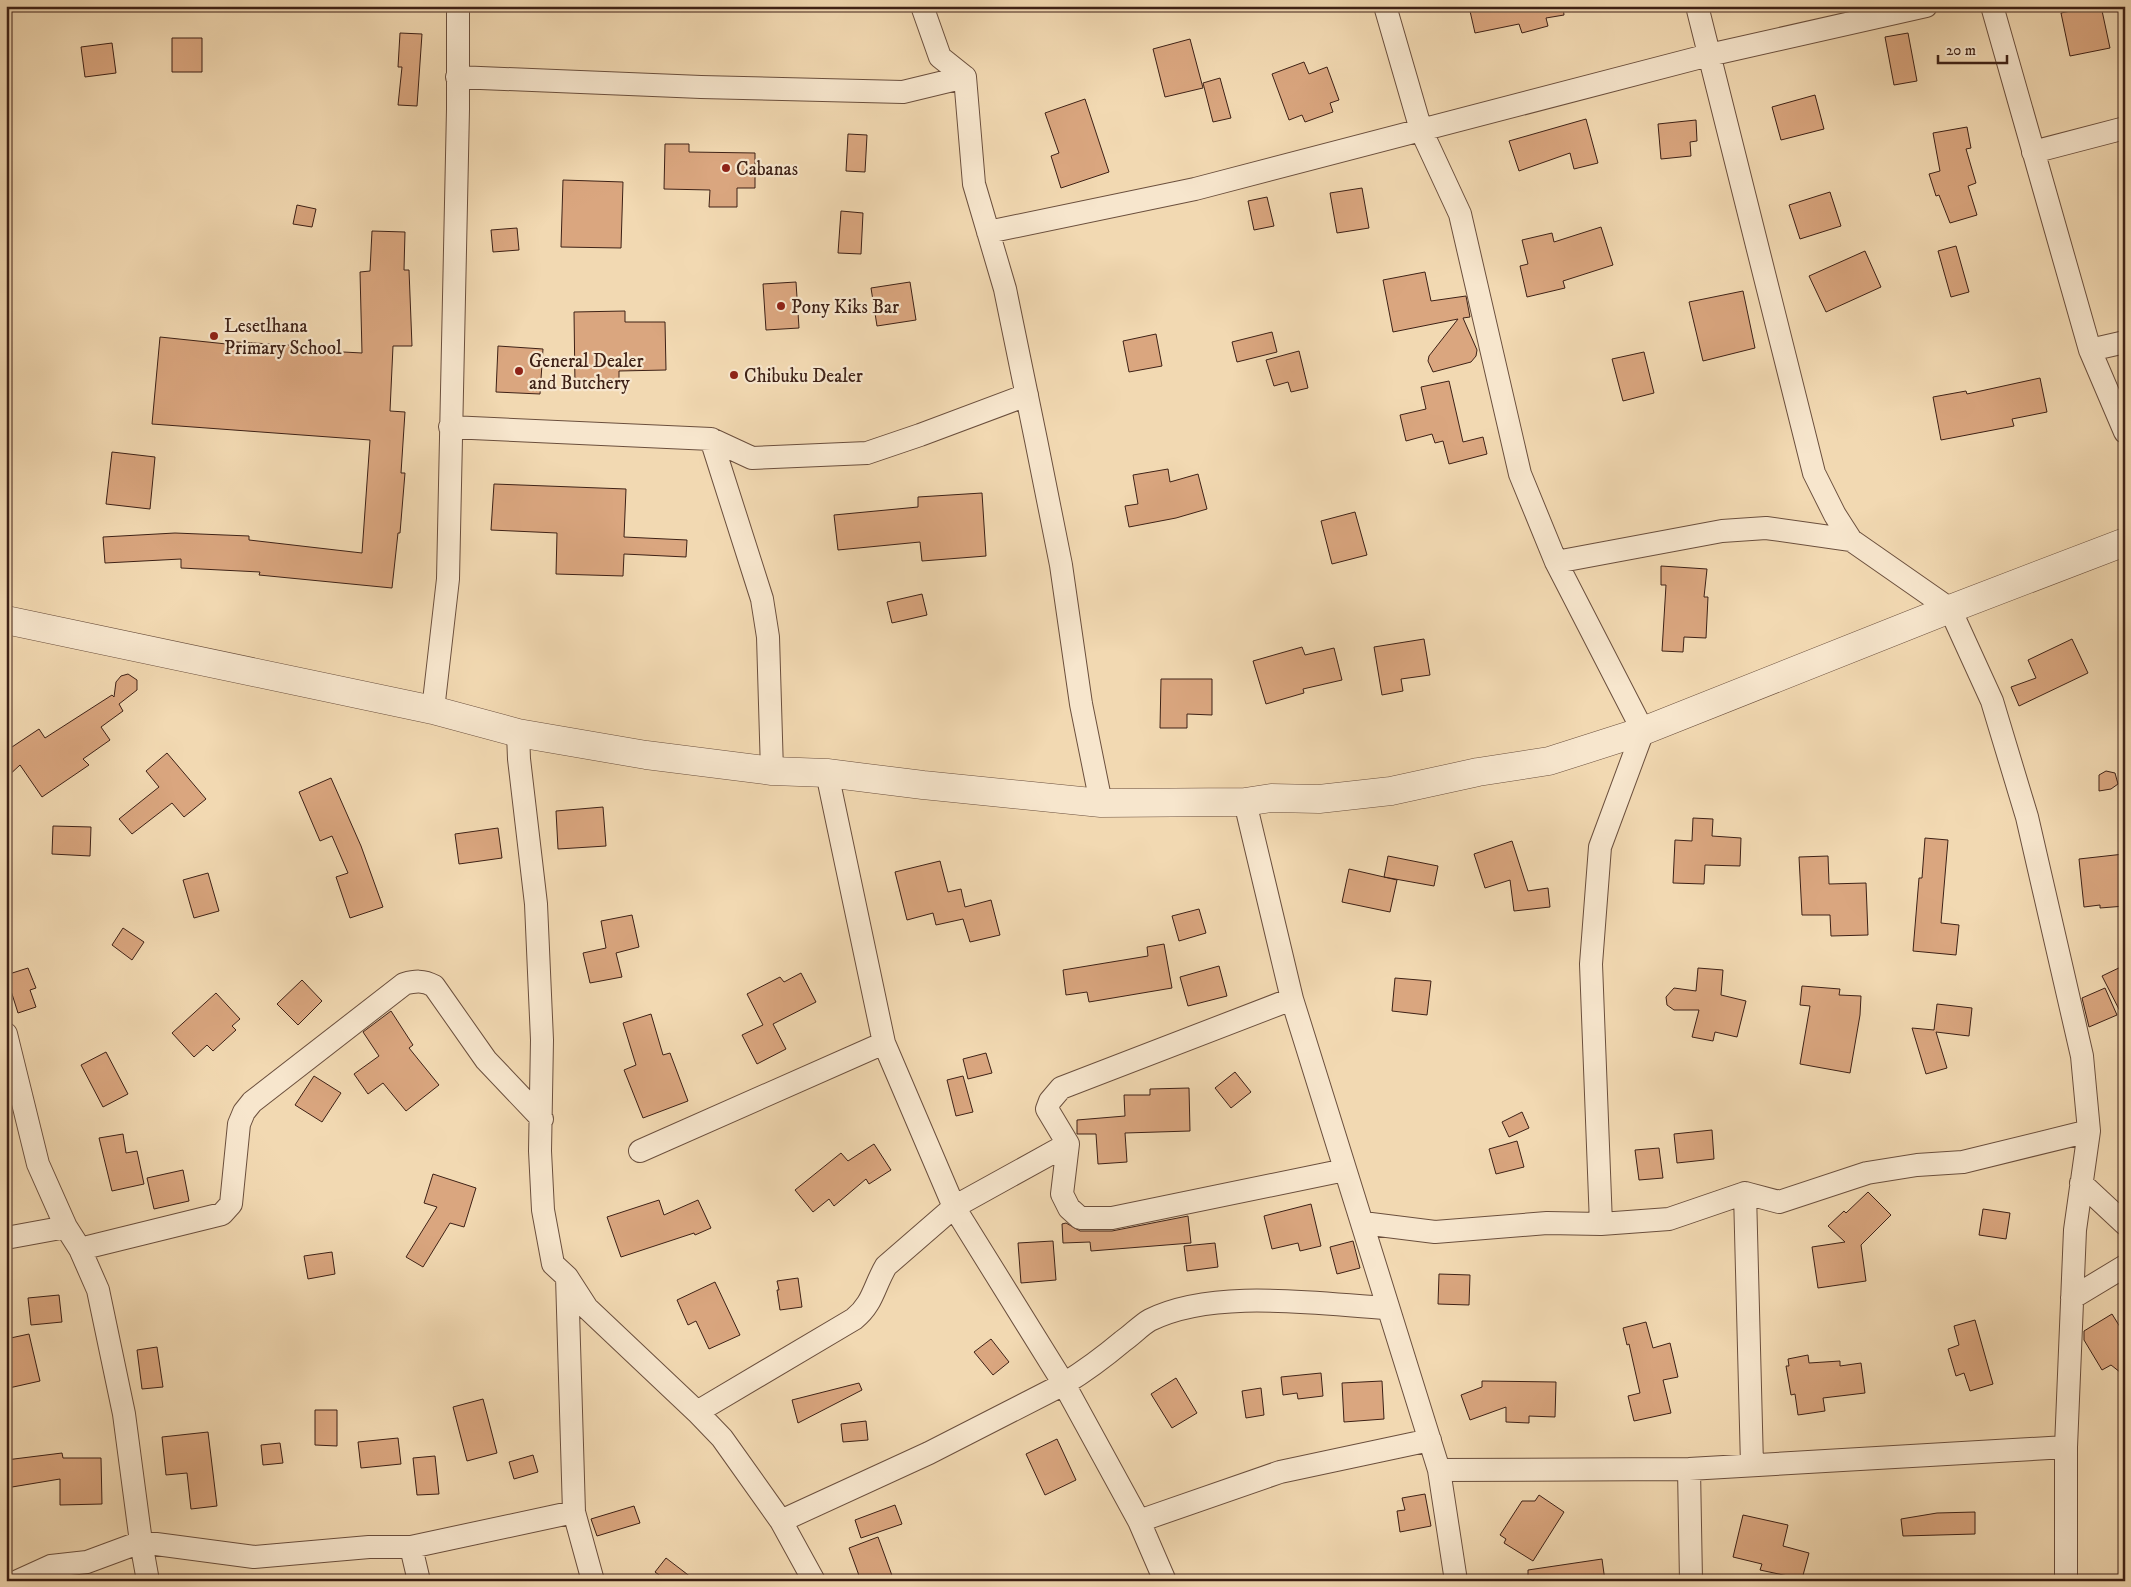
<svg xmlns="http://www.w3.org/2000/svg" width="2131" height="1587" font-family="'IM FELL DW Pica',serif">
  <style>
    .building { fill: #daa67f; stroke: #3e2116 }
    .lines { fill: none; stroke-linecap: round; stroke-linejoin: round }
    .minor-casing { stroke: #6b4f3d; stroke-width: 24 }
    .tertiary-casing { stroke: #6b4f3d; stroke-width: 29 }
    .minor { stroke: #f7e6cd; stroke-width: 22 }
    .tertiary { stroke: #f7e6cd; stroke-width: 28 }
    .poi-dot { fill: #8f2418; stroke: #f7e6cd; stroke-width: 2 }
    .labels { text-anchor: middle; stroke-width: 4.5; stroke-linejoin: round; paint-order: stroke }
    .poi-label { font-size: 19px; fill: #3e2116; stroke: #f7e6cd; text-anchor: start }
  </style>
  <rect width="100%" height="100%" fill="#f2d9b2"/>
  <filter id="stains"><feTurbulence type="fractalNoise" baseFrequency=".004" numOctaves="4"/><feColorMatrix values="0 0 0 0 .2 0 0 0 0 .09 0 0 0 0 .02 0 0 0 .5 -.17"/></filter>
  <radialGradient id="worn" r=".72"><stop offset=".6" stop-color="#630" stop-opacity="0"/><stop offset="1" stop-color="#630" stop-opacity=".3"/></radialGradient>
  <!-- building -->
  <path class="building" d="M 1491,6 L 1563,6 L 1564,15 L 1546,18 L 1548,26 L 1522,33 L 1519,24 L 1475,33 L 1470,11 Z
    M 2095,6 L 2101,6 L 2110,48 L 2070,56 L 2061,13 Z
    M 400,33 L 422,34 L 417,106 L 398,105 L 402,67 L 398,67 Z
    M 1908,33 L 1917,81 L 1894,85 L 1885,37 Z
    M 172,38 L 202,38 L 202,72 L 172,72 Z
    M 1190,39 L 1203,88 L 1165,97 L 1153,49 Z
    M 112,43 L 116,73 L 85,77 L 81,47 Z
    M 1304,62 L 1309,74 L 1327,67 L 1339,100 L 1330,103 L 1333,112 L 1305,122 L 1302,115 L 1289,120 L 1272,74 Z
    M 1220,78 L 1231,118 L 1213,122 L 1203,83 Z
    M 1815,95 L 1824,129 L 1781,140 L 1772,107 Z
    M 1085,99 L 1109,172 L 1061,188 L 1051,156 L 1059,153 L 1045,113 Z
    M 1586,119 L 1598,163 L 1574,169 L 1570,153 L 1519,171 L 1509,141 Z
    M 1696,120 L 1697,141 L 1690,142 L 1691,156 L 1661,159 L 1658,124 Z
    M 1967,127 L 1971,148 L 1966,149 L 1976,183 L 1968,186 L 1977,215 L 1950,223 L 1939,195 L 1936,196 L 1929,174 L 1940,171 L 1933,133 Z
    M 848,134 L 867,135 L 865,172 L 846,171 Z
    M 665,144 L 689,144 L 689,152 L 755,153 L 755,188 L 737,188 L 737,207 L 709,207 L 710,190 L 664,189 Z
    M 563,180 L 623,182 L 621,248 L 561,247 Z
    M 1362,188 L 1369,228 L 1337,233 L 1330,193 Z
    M 1830,192 L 1841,226 L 1800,239 L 1789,205 Z
    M 1267,197 L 1274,226 L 1254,230 L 1248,201 Z
    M 297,205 L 316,209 L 312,227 L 293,224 Z
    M 841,211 L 863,213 L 861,254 L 838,253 Z
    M 1601,227 L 1613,265 L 1563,281 L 1565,288 L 1527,297 L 1520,266 L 1528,264 L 1522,240 L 1552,233 L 1554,242 Z
    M 517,228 L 519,250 L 493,252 L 491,230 Z
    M 372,231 L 405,232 L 404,270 L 409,270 L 412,346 L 393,346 L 390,411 L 405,412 L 401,473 L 405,473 L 400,533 L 398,533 L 392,588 L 259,575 L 260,572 L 181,568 L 181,559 L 105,563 L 103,537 L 175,533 L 249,536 L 249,540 L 362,553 L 370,440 L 152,424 L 160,337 L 236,345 L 236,342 L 307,346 L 307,350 L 362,353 L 360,272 L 370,271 Z
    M 1956,246 L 1969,292 L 1951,297 L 1938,251 Z
    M 1865,251 L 1881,287 L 1826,312 L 1809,276 Z
    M 1425,272 L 1431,301 L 1466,296 L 1470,317 L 1463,318 L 1477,350 L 1476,356 L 1471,362 L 1433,372 L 1428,361 L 1429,356 L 1458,319 L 1393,332 L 1383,280 Z
    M 796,282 L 799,328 L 766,330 L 763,284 Z
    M 910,282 L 916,320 L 877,326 L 871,288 Z
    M 1743,291 L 1755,348 L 1703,361 L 1689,302 Z
    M 625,311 L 625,322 L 665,322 L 666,370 L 619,371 L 619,385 L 575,385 L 574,312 Z
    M 1272,332 L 1277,352 L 1237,362 L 1232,342 Z
    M 1156,334 L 1162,366 L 1129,372 L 1123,341 Z
    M 498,346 L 543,349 L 540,394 L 496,392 Z
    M 1299,351 L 1308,388 L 1291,392 L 1288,382 L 1274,386 L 1266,360 Z
    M 1644,352 L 1654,393 L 1623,401 L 1612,359 Z
    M 2040,378 L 2047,412 L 2012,419 L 2014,426 L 1941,440 L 1933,397 L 1966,391 L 1967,394 Z
    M 1449,381 L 1463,442 L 1483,437 L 1487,454 L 1449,464 L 1443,441 L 1435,443 L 1432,434 L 1406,441 L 1400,415 L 1426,409 L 1421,387 Z
    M 112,452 L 155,457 L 150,509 L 106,504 Z
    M 1168,469 L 1170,482 L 1198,474 L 1207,509 L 1176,518 L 1129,527 L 1125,506 L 1138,504 L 1133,475 Z
    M 494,484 L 626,489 L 624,537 L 687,540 L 686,557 L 624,554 L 623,576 L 556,574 L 557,533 L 491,530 Z
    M 982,493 L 986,556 L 922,561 L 920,542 L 838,550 L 834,515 L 918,507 L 918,497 Z
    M 1355,512 L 1367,555 L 1332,564 L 1321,521 Z
    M 1661,566 L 1707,569 L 1704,597 L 1708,597 L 1706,638 L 1684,637 L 1683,652 L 1662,651 L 1666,585 L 1661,585 Z
    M 922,594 L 927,615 L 892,623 L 887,602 Z
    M 1424,639 L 1430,675 L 1401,679 L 1403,691 L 1382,695 L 1374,647 Z
    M 2072,639 L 2088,673 L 2019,706 L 2011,687 L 2036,678 L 2028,660 Z
    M 1302,647 L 1305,655 L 1334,648 L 1342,680 L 1303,689 L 1304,693 L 1266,704 L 1253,661 Z
    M 128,674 L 137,680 L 137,690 L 119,704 L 123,711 L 101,727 L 110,740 L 83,759 L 89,765 L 42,797 L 20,765 L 6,778 L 6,751 L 39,729 L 45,738 L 112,695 L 114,697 L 116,682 L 121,676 Z
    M 1161,679 L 1212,679 L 1212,715 L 1187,714 L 1187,728 L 1160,728 Z
    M 167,753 L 206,799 L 184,817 L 172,803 L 132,834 L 119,819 L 159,787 L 146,771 Z
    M 2106,771 L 2115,773 L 2118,784 L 2111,789 L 2099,791 L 2099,775 Z
    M 331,778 L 361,846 L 383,907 L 350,918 L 336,877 L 348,873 L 332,836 L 320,841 L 299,792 Z
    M 603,807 L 606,846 L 558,849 L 556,811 Z
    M 1693,818 L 1713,819 L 1712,836 L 1741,838 L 1740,866 L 1705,865 L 1704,884 L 1673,883 L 1675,840 L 1692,841 Z
    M 53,826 L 91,827 L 90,856 L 52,854 Z
    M 498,828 L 502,858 L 459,864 L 455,834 Z
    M 1925,838 L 1948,840 L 1941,923 L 1959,925 L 1956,955 L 1913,951 L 1919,878 L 1922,878 Z
    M 1512,841 L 1528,891 L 1548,888 L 1550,907 L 1514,911 L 1510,880 L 1485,888 L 1474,854 Z
    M 2124,854 L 2125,906 L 2100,908 L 2100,905 L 2084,907 L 2079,859 Z
    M 1388,856 L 1438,866 L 1434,886 L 1384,877 Z
    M 1828,856 L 1829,884 L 1866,883 L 1868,935 L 1831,936 L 1830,915 L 1802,915 L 1799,857 Z
    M 940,861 L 948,892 L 961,889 L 965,907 L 991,900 L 1000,935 L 970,942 L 963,919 L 936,925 L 933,913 L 907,920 L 895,872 Z
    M 1349,869 L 1397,880 L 1390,912 L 1342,902 Z
    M 208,873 L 219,911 L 194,918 L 183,880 Z
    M 1199,909 L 1206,933 L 1179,941 L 1172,916 Z
    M 632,915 L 639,947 L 616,953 L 622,977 L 590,983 L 583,953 L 606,948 L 601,921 Z
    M 123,928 L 144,942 L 132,960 L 112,945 Z
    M 1164,944 L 1172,988 L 1089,1002 L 1087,992 L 1066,995 L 1063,970 L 1148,956 L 1147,947 Z
    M 2125,965 L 2125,1021 L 2102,976 Z
    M 1219,966 L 1227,996 L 1188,1006 L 1180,977 Z
    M 28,968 L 36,988 L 30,990 L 36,1007 L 18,1013 L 6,975 Z
    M 1698,968 L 1723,970 L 1721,995 L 1746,1001 L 1737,1037 L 1715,1032 L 1713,1041 L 1692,1037 L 1699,1010 L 1674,1010 L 1667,1005 L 1666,997 L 1674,988 L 1696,991 Z
    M 801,973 L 816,1002 L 773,1024 L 786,1049 L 757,1064 L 742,1035 L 763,1025 L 747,994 L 780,977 L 784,982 Z
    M 1395,978 L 1431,981 L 1427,1015 L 1392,1011 Z
    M 302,980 L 322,1001 L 298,1025 L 277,1004 Z
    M 1802,986 L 1840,989 L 1839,995 L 1861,996 L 1860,1015 L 1850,1073 L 1800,1064 L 1810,1006 L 1800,1005 Z
    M 2105,988 L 2117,1015 L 2089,1027 L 2082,998 Z
    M 216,993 L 240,1019 L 232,1026 L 236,1030 L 213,1051 L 207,1045 L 194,1057 L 172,1033 Z
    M 1937,1004 L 1972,1008 L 1969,1036 L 1936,1032 L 1947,1068 L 1926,1074 L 1912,1028 L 1934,1030 Z
    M 391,1011 L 413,1045 L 409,1048 L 439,1085 L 406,1111 L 383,1083 L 368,1094 L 354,1074 L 379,1056 L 363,1032 Z
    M 651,1014 L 663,1055 L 670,1053 L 688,1101 L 643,1118 L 624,1070 L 636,1065 L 623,1023 Z
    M 106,1052 L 128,1094 L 103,1107 L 81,1065 Z
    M 986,1053 L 992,1073 L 968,1079 L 963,1059 Z
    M 1235,1072 L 1251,1092 L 1231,1108 L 1215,1088 Z
    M 314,1076 L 341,1093 L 322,1122 L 295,1105 Z
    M 963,1076 L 973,1112 L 956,1116 L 947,1080 Z
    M 1189,1088 L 1190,1131 L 1125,1133 L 1127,1162 L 1098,1164 L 1096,1134 L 1077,1134 L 1077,1120 L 1125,1116 L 1124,1095 L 1150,1095 L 1150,1089 Z
    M 1522,1112 L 1529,1128 L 1509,1137 L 1502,1122 Z
    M 1712,1130 L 1714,1159 L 1677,1163 L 1674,1134 Z
    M 123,1134 L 126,1153 L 137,1151 L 144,1184 L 112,1191 L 99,1138 Z
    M 1517,1141 L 1524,1167 L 1496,1174 L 1489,1149 Z
    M 874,1144 L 891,1170 L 869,1184 L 866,1179 L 834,1206 L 829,1199 L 813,1212 L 795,1190 L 841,1153 L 848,1161 Z
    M 1659,1148 L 1663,1178 L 1639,1180 L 1635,1150 Z
    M 183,1170 L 189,1201 L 154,1209 L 147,1178 Z
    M 433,1174 L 476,1188 L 464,1227 L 450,1223 L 423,1267 L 406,1257 L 437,1207 L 424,1203 Z
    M 1868,1192 L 1891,1215 L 1861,1245 L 1866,1281 L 1818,1288 L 1812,1247 L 1845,1242 L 1828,1226 L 1844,1211 L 1846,1213 Z
    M 659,1200 L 664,1215 L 698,1200 L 711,1228 L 695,1235 L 694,1233 L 621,1257 L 607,1217 Z
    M 1311,1204 L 1321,1246 L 1300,1251 L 1298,1243 L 1272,1249 L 1264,1216 Z
    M 1983,1209 L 2010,1213 L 2006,1239 L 1979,1235 Z
    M 1188,1216 L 1191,1243 L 1091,1251 L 1090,1242 L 1063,1243 L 1062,1224 L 1066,1223 L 1080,1231 L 1112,1231 Z
    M 1053,1241 L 1056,1280 L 1021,1283 L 1018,1243 Z
    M 1353,1241 L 1360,1268 L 1337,1274 L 1330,1247 Z
    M 1215,1243 L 1218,1267 L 1187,1271 L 1184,1246 Z
    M 332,1252 L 335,1274 L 308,1279 L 304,1256 Z
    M 1439,1274 L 1470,1275 L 1469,1305 L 1438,1304 Z
    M 798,1278 L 802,1307 L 780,1310 L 777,1290 L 779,1290 L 777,1281 Z
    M 715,1282 L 740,1335 L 709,1349 L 696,1321 L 688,1325 L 677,1300 Z
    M 59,1295 L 62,1322 L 31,1325 L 28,1298 Z
    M 2112,1314 L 2125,1335 L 2125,1376 L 2111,1365 L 2102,1370 L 2084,1340 L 2084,1331 Z
    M 1975,1320 L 1993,1384 L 1970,1391 L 1964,1373 L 1956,1376 L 1948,1349 L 1959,1345 L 1954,1326 Z
    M 1646,1322 L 1653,1348 L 1670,1343 L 1678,1377 L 1663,1380 L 1671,1413 L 1634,1421 L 1628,1396 L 1640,1393 L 1629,1344 L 1627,1345 L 1623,1328 Z
    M 29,1334 L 40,1381 L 9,1388 L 6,1377 L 6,1339 Z
    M 991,1339 L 1009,1362 L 993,1375 L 974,1352 Z
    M 157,1347 L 163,1387 L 142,1389 L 137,1350 Z
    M 1808,1355 L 1809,1363 L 1840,1361 L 1840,1366 L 1861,1363 L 1865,1393 L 1823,1398 L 1825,1411 L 1798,1415 L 1795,1394 L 1791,1395 L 1786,1366 L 1789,1366 L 1788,1359 Z
    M 1321,1373 L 1323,1396 L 1298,1399 L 1297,1393 L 1283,1395 L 1281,1377 Z
    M 1176,1378 L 1197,1413 L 1172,1428 L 1151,1394 Z
    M 1382,1381 L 1384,1419 L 1344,1422 L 1342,1383 Z
    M 1482,1381 L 1556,1382 L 1555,1417 L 1529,1416 L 1529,1423 L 1506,1422 L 1506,1407 L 1470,1420 L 1461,1395 L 1482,1387 Z
    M 859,1383 L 862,1390 L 798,1423 L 792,1400 Z
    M 1261,1388 L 1264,1415 L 1246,1418 L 1242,1391 Z
    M 483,1399 L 497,1453 L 467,1461 L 453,1407 Z
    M 315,1410 L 337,1410 L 337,1446 L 315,1445 Z
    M 866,1421 L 868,1440 L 843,1442 L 841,1424 Z
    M 208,1432 L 217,1506 L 191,1509 L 187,1473 L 166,1475 L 162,1437 Z
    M 398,1438 L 401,1464 L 361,1468 L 358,1442 Z
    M 1057,1439 L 1076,1480 L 1045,1495 L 1026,1454 Z
    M 280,1443 L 283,1463 L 263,1465 L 261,1445 Z
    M 62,1453 L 63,1458 L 101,1458 L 102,1504 L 60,1505 L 60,1479 L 6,1488 L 6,1460 Z
    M 533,1455 L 538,1472 L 514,1479 L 509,1462 Z
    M 435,1456 L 439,1494 L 417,1495 L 413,1458 Z
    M 1425,1494 L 1431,1526 L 1400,1532 L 1397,1511 L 1405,1510 L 1402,1498 Z
    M 1539,1495 L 1564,1512 L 1533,1561 L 1504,1543 L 1506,1539 L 1500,1535 L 1522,1501 L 1535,1501 Z
    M 895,1505 L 902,1524 L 861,1538 L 855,1520 Z
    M 634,1506 L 640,1523 L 597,1536 L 591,1519 Z
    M 1975,1512 L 1975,1534 L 1903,1536 L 1901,1519 L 1937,1513 Z
    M 1743,1515 L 1788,1525 L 1783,1546 L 1809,1553 L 1802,1579 L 1760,1570 L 1762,1564 L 1733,1557 Z
    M 878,1537 L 894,1581 L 861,1581 L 849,1548 Z
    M 666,1558 L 696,1581 L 667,1581 L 655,1572 Z
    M 1602,1559 L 1605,1581 L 1528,1581 L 1528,1570 Z"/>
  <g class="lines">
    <defs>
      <path id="minor" d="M 922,6 L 940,57 L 965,77 L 974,184 L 1005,289 L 1036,440 L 1061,565 L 1081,704 L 1101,803
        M 1385,6 L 1421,130 L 1460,214 L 1520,474 L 1556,562 L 1643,731 L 1600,847 L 1591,964 L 1601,1224
        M 1697,6 L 1814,473 L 1835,515 L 1851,540 L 1950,609 L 1992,701 L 1998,721 L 2027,817 L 2082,1056 L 2089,1131 L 2075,1230 L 2066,1447 L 2066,1581
        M 1992,6 L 2090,350 L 2125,432
        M 457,77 L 701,87 L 903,92 L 965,77
        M 2033,152 L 2125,128
        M 988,232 L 1195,189 L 1709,55 L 1926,6
        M 2090,350 L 2125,342
        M 450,427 L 711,439 L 762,599 L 768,637 L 772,771
        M 711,439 L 752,458 L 867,453 L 920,435 L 1027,395
        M 1556,562 L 1722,531 L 1766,528 L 1851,540
        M 433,710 L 448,579 L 458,109 L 458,6
        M 518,733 L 519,759 L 536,904 L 542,1040 L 540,1151 L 543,1210 L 553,1264 L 567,1277 L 587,1308 L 697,1412 L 722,1438 L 781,1521 L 814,1581
        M 827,773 L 884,1043 L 954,1207 L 1064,1384 L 1139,1521
        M 1245,802 L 1292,999 L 1439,1470 L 1456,1581
        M 1292,999 L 1061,1088 L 1050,1101 L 1047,1109 L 1068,1144 L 1062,1194 L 1069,1208 L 1080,1218 L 1112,1218 L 1345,1170
        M 6,1034 L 38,1164 L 66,1227 L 80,1249 L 98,1290 L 124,1414 L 141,1542 L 148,1581
        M 640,1151 L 884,1043
        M 2081,1183 L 2125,1224
        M 1745,1193 L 1752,1465
        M 1363,1223 L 1435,1232 L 1547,1223 L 1601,1224 L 1669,1219 L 1745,1193 L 1779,1202 L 1867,1173 L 1917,1165 L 1963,1162 L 2089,1131
        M 6,1238 L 66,1227
        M 80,1249 L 222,1214 L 231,1204 L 239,1124 L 244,1112 L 252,1102 L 404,984 C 415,981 423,980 434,986 L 486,1060 L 542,1119
        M 567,1277 L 574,1512 L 593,1581
        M 2072,1298 L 2125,1266
        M 697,1412 L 854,1319 C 873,1304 874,1286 886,1266 L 954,1207 L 1068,1144
        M 1689,1469 L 1691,1581
        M 1439,1470 L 1689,1469 L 2066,1447
        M 781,1521 L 929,1453 L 1064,1384 C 1085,1371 1104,1357 1123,1341 C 1132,1335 1141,1325 1150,1320 C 1214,1288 1318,1304 1388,1308
        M 411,1547 L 574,1512
        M 18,1581 L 51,1566 L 87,1562 L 141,1542 L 254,1557 L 369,1547 L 411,1547 L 419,1581
        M 1165,1581 L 1139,1521 L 1280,1472 L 1430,1440"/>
      <path id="tertiary" d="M 6,620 L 433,710 L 518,733 L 646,755 L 772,771 L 827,773 L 923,785 L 1101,803 L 1245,802 L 1271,798 L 1319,799 L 1391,791 L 1478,772 L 1549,761 L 1643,731 L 1950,609 L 2125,542"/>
    </defs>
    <!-- minor casing -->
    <use href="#minor" class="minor-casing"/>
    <!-- tertiary casing -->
    <use href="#tertiary" class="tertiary-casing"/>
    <!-- minor -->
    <use href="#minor" class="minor"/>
    <!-- tertiary -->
    <use href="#tertiary" class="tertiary"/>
  </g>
  <!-- markers -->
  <g class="poi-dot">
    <circle cx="726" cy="168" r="5"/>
    <circle cx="781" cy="306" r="5"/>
    <circle cx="214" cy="336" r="5"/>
    <circle cx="519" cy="371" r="5"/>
    <circle cx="734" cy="375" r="5"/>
  </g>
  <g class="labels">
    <!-- poi labels -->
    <g class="poi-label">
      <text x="736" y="175">Cabanas</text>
      <text x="791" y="313">Pony Kiks Bar</text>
      <text x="224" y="332">Lesetlhana<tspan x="224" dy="22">Primary School</tspan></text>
      <text x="529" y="367">General Dealer<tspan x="529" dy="22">and Butchery</tspan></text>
      <text x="744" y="382">Chibuku Dealer</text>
    </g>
  </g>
  <!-- margin -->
  <rect width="2131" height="1587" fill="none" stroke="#f2d9b2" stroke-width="25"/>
  <rect x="8" y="8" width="2116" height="1572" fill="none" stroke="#3e2116" stroke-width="2.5"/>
  <rect x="12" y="12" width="2106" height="1562" fill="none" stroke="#3e2116"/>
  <!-- scale -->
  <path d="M1938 55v8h69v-8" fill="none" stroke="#3e2116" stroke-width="2.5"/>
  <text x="1946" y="55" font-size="15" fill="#3e2116" stroke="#f7e6cd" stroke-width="4" paint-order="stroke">20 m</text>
  <rect width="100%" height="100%" filter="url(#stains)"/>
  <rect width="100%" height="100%" fill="url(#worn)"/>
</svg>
